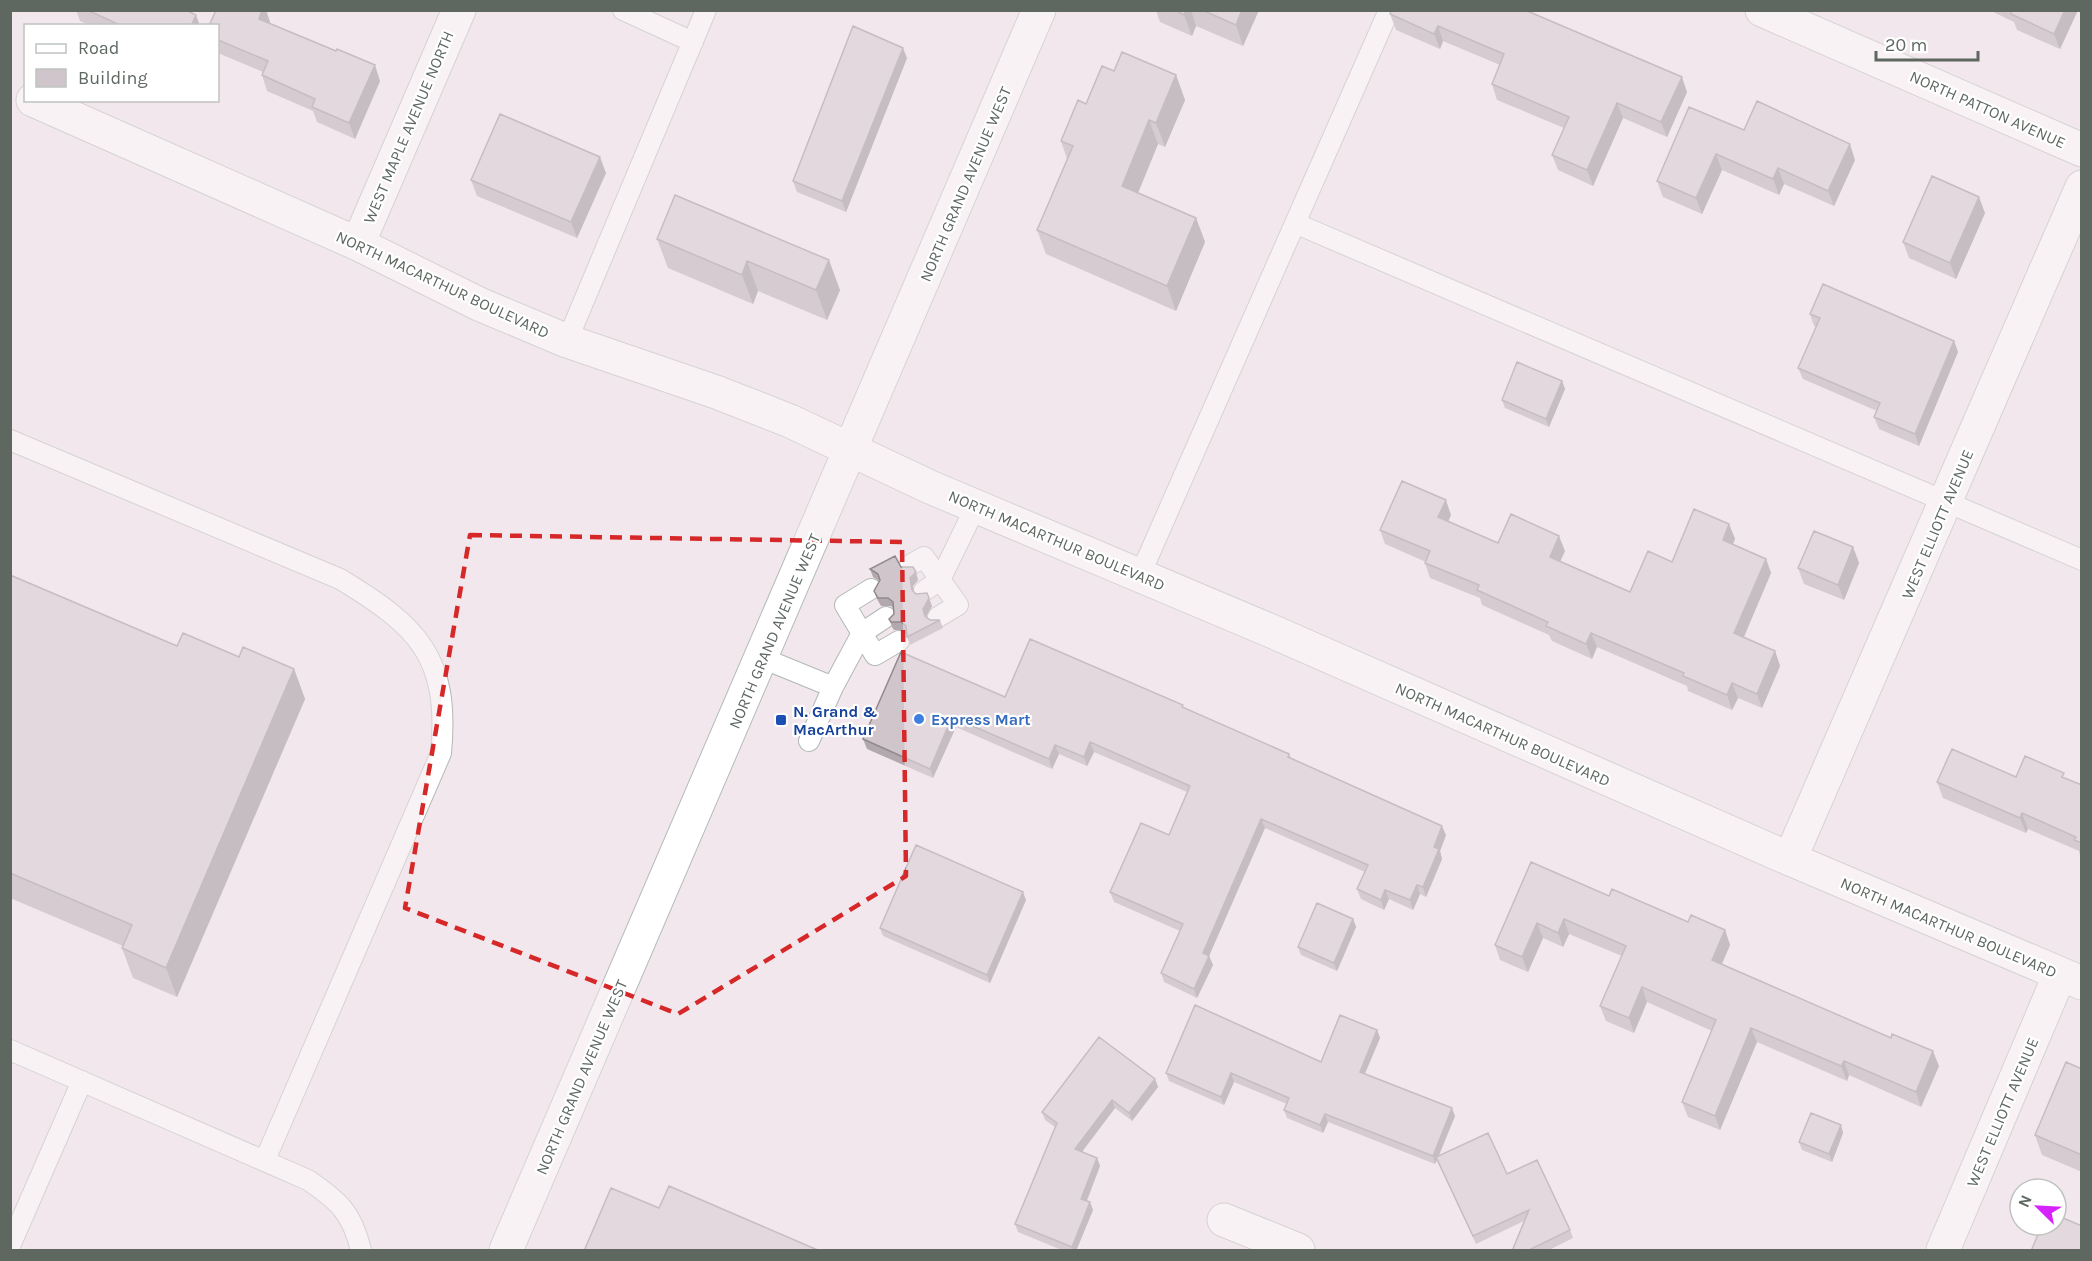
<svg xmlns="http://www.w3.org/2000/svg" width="2092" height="1261" font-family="Karla,sans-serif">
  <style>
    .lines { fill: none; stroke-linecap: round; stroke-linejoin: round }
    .service-casing { stroke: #b2bab5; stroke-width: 22 }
    .minor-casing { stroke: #b2bab5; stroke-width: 35 }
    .secondary-casing { stroke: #b3bcb6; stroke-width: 35 }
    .service { stroke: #fff; stroke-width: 20 }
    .minor { stroke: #fff; stroke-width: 33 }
    .secondary { stroke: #fff; stroke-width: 33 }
    .wall { fill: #b2a9af }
    .shaded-wall { fill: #918a8e }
    .building { fill: #cfc5cb; stroke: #918a8e; stroke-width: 1.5 }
    .marked { fill: none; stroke: #d62828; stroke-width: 4.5; stroke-dasharray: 12 8; stroke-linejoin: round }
    .shop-dot { fill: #3f7fe0; stroke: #fff; stroke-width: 2 }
    .transit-dot { fill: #1a4fb4; stroke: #fff; stroke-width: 2 }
    .labels { text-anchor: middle; stroke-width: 4.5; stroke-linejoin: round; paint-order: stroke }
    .street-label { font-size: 16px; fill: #5e6861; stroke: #fff }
    .transit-label { font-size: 16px; font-weight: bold; fill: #164399; stroke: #fff; text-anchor: start }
    .shop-label { font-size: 16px; font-weight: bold; fill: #366cbe; stroke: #fff; text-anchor: start }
  </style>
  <rect width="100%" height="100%" fill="#f2e7ec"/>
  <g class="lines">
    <defs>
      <path id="service" d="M 623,10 L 693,42
        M 1297,224 L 2082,560
        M 567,341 L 706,10
        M 10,440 L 340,579 C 418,626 450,657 441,753 L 265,1160
        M 910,565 L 924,557 L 958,605 L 938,617
        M 1140,575 L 1389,10
        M 871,589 L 845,605 L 875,655 L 899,641
        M 924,591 L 940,580 L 976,506
        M 762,658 L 833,687 L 809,741
        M 833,687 L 862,633 L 886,617
        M 10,1050 L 308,1180 C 339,1201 352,1213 361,1250
        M 10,1246 L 82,1081"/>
      <path id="minor" d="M 1762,10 L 2082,150
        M 33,100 L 358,244 L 479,304 L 567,341 L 716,392 L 790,421 L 930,487 L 1276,633 L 1790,859 L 2082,983
        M 358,244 L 459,10
        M 1790,859 L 2082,187
        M 1224,1220 L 1298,1250
        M 1943,1250 L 2060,974"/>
      <path id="secondary" d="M 506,1250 L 1039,10"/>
    </defs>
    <!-- service casing -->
    <use href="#service" class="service-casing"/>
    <!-- minor casing -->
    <use href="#minor" class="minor-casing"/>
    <!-- secondary casing -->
    <use href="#secondary" class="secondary-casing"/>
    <!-- service -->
    <use href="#service" class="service"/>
    <!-- minor -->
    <use href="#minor" class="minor"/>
    <!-- secondary -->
    <use href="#secondary" class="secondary"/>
  </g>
  <!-- wall -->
  <path class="wall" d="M 76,10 L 186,10 L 200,26 L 91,26 L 80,21 Z
    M 216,10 L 266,10 L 270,22 L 269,23 L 380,81 L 355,139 L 317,122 L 313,111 L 267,91 L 262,75 L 263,72 L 218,53 L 218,26 Z
    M 1156,10 L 1259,10 L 1243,46 L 1196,26 L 1192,36 L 1160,22 Z
    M 1392,10 L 1687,92 L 1667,137 L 1623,118 L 1593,186 L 1558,170 L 1552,155 L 1564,128 L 1497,100 L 1492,84 L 1500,65 L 1443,41 L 1440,49 L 1396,30 L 1390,14 Z
    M 1989,10 L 2078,10 L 2060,49 L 2017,30 L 2014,22 Z
    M 907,58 L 846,212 L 797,192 L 793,181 Z
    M 1114,71 L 1176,75 L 1185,100 L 1165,147 L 1158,144 L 1138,193 L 1196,218 L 1205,242 L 1176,311 L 1046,254 L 1037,230 L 1067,159 L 1061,141 L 1086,104 Z
    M 1744,130 L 1855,160 L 1834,206 L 1784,184 L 1779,195 L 1722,170 L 1702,214 L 1663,197 L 1657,181 Z
    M 606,173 L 577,238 L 477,196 L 471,180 Z
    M 675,195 L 840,290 L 827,320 L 758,291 L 753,304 L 668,268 L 657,239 Z
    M 1985,213 L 1956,279 L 1909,258 L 1903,242 Z
    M 1810,314 L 1954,341 L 1958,352 L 1919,446 L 1879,429 L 1874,417 L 1877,411 L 1803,379 L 1798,368 L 1816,327 L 1814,326 Z
    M 1562,381 L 1565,389 L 1549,427 L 1505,408 L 1502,400 Z
    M 1451,515 L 1448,522 L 1498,543 L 1565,551 L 1560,562 L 1630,592 L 1672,562 L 1729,524 L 1735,539 L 1733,544 L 1766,559 L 1771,573 L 1744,637 L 1775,651 L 1780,666 L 1762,708 L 1738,698 L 1732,710 L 1688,691 L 1687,686 L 1597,647 L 1592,659 L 1552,641 L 1549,635 L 1482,605 L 1480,598 L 1430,578 L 1425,563 L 1426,562 L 1385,544 L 1380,530 Z
    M 1853,547 L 1859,563 L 1844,600 L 1804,584 L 1798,568 Z
    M 901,567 L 918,580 L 913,586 L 914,592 L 932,606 L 926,616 L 930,620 L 940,620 L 943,628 L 910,645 L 907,637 L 907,632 L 904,630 L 894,630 L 892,627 L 889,619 L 894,614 L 893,608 L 891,606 L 881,606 L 877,599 L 874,591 L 879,581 L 873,577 L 870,569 Z
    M 10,575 L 177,646 L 239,657 L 294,669 L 305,699 L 177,997 L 133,978 L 122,948 L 123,946 L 10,898 Z
    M 1005,697 L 1184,708 L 1289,754 L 1291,758 L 1446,835 L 1440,851 L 1442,859 L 1426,897 L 1420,894 L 1413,910 L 1389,899 L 1384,910 L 1361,899 L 1357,889 L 1365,872 L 1265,828 L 1209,956 L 1213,965 L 1197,998 L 1164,982 L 1161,973 L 1180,931 L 1114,902 L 1110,892 L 1169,835 L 1187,792 L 1094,752 L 1087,766 L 1059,754 L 1052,769 L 956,727 L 933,778 L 867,749 L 863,739 Z
    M 2016,777 L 2066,779 L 2082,785 L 2082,856 L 2080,856 L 2079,851 L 2028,829 L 2026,833 L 1943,798 L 1937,782 Z
    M 1531,862 L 1609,896 L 1688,922 L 1725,930 L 1730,945 L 1722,964 L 1939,1066 L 1921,1107 L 1849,1075 L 1847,1081 L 1757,1042 L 1720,1130 L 1688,1117 L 1682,1102 L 1712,1031 L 1647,1002 L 1634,1033 L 1606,1021 L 1600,1006 L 1622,956 L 1569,934 L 1563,947 L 1543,938 L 1528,972 L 1500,960 L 1495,945 Z
    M 1026,900 L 990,983 L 883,936 L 880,928 Z
    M 1353,919 L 1356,927 L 1337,971 L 1301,955 L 1298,947 Z
    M 1377,1030 L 1380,1038 L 1365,1074 L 1455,1116 L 1439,1156 L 1507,1174 L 1570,1230 L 1573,1238 L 1547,1251 L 1512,1251 L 1524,1221 L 1476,1244 L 1437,1160 L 1435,1164 L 1328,1122 L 1323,1133 L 1287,1118 L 1284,1110 L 1287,1104 L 1234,1082 L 1224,1105 L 1169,1081 L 1166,1073 L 1321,1062 Z
    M 2082,1069 L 2082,1172 L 2042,1155 L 2035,1135 Z
    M 1155,1079 L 1158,1087 L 1132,1121 L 1115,1108 L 1082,1152 L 1097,1158 L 1100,1166 L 1087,1201 L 1090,1202 L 1093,1210 L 1076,1251 L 1064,1251 L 1018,1232 L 1015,1224 L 1055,1127 L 1045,1120 L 1042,1112 Z
    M 1841,1125 L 1843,1133 L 1832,1162 L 1802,1150 L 1799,1142 Z"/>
  <!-- shaded-wall -->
  <path class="shaded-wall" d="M 262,10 L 266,10 L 270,22 L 265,35 L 259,19 Z
    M 1186,10 L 1191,10 L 1196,26 L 1192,36 L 1184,15 Z
    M 1242,10 L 1259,10 L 1243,46 L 1236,25 Z
    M 2065,10 L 2078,10 L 2060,49 L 2054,34 Z
    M 196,15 L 200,26 L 191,26 Z
    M 1438,26 L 1443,41 L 1440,49 L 1434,34 Z
    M 903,48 L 907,58 L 846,212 L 842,201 Z
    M 375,65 L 380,81 L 355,139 L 349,123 Z
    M 1176,75 L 1185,100 L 1165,147 L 1156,123 Z
    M 1682,77 L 1687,92 L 1667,137 L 1661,122 Z
    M 1617,103 L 1623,118 L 1593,186 L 1587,170 Z
    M 1149,120 L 1158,144 L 1131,210 L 1122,186 Z
    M 1850,144 L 1855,160 L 1834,206 L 1828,191 Z
    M 1716,154 L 1722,170 L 1702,214 L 1696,198 Z
    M 600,157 L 606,173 L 577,238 L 571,222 Z
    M 1778,168 L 1784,184 L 1779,195 L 1773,179 Z
    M 1979,197 L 1985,213 L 1956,279 L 1950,263 Z
    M 1196,218 L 1205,242 L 1176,311 L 1167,286 Z
    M 829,260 L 840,290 L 827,320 L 816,290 Z
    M 747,261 L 758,291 L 753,304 L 742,275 Z
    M 1954,341 L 1958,352 L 1919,446 L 1915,434 Z
    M 1562,381 L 1565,389 L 1549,427 L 1546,419 Z
    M 1446,500 L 1451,515 L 1443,532 L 1438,517 Z
    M 1729,524 L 1735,539 L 1728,555 L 1723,540 Z
    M 1559,536 L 1565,551 L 1555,572 L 1550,557 Z
    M 1853,547 L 1859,563 L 1844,600 L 1838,585 Z
    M 1766,559 L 1771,573 L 1739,648 L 1734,633 Z
    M 916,572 L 918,580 L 913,586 L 915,598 L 912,590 L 910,578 Z
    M 929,598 L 932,606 L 926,617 L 928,624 L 923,609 Z
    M 1591,633 L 1597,647 L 1592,659 L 1586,644 Z
    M 1775,651 L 1780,666 L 1762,708 L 1757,694 Z
    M 294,669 L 305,699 L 177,997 L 166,968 Z
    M 1732,683 L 1738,698 L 1732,710 L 1727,695 Z
    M 952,717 L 956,727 L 933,778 L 930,769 Z
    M 1090,742 L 1094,752 L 1087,766 L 1084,757 Z
    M 1055,745 L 1059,754 L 1052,769 L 1049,759 Z
    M 2022,813 L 2028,829 L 2026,833 L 2020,818 Z
    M 1261,819 L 1265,828 L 1209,956 L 1213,965 L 1197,998 L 1194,989 L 1203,953 Z
    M 1442,826 L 1446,835 L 1440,851 L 1442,859 L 1426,897 L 1423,887 L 1434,847 Z
    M 1417,885 L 1420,894 L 1413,910 L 1410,900 Z
    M 1385,890 L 1389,899 L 1384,910 L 1381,900 Z
    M 1023,892 L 1026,900 L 990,983 L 987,975 Z
    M 1353,919 L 1356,927 L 1337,971 L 1334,963 Z
    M 1564,919 L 1569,934 L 1563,947 L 1558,933 Z
    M 1537,923 L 1543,938 L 1528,972 L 1522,957 Z
    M 1725,930 L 1730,945 L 1717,975 L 1712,960 Z
    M 1642,987 L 1647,1002 L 1634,1033 L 1629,1018 Z
    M 1751,1028 L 1757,1042 L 1720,1130 L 1715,1116 Z
    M 1377,1030 L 1380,1038 L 1362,1080 L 1360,1072 Z
    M 1933,1051 L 1939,1066 L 1921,1107 L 1916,1092 Z
    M 1844,1061 L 1849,1075 L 1847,1081 L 1841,1066 Z
    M 1231,1073 L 1234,1082 L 1224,1105 L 1221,1097 Z
    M 1155,1079 L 1158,1087 L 1132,1121 L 1129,1113 Z
    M 1112,1100 L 1115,1108 L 1078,1157 L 1075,1149 Z
    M 1452,1108 L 1455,1116 L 1435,1164 L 1433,1156 Z
    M 1325,1114 L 1328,1122 L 1323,1133 L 1320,1125 Z
    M 1841,1125 L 1843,1133 L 1832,1162 L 1829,1154 Z
    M 1097,1158 L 1100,1166 L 1084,1207 L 1081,1199 Z
    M 1090,1202 L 1093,1210 L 1076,1251 L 1073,1251 L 1072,1247 Z"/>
  <!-- building -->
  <path class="building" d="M 87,10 L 186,10 L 196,15 L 191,26 L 122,26 Z
    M 216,10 L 262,10 L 259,19 L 336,51 L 337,49 L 375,65 L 349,123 L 312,107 L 315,99 L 262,75 L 268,61 L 218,40 L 218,26 L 209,26 Z
    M 1175,10 L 1186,10 L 1184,15 Z
    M 1202,10 L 1242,10 L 1236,25 Z
    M 1392,10 L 1525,10 L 1682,77 L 1661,122 L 1617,103 L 1587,170 L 1552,155 L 1569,117 L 1492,84 L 1504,54 L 1438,26 L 1434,34 L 1390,14 Z
    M 2012,10 L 2065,10 L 2054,34 L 2011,14 Z
    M 853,26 L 903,48 L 842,201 L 793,181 Z
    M 1122,52 L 1176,75 L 1156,123 L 1149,120 L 1122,186 L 1196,218 L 1167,286 L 1037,230 L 1073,146 L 1061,141 L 1078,100 L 1086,104 L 1102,66 L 1114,71 Z
    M 1757,101 L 1850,144 L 1828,191 L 1778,168 L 1773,179 L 1716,154 L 1696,198 L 1657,181 L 1689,107 L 1744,130 Z
    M 500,114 L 600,157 L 571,222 L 471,180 Z
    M 1932,176 L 1979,197 L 1950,263 L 1903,242 Z
    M 675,195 L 829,260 L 816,290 L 747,261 L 742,275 L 657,239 Z
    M 1823,284 L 1954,341 L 1915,434 L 1874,417 L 1880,403 L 1798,368 L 1820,318 L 1810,314 Z
    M 1517,362 L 1562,381 L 1546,419 L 1502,400 Z
    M 1402,481 L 1446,500 L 1438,517 L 1498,543 L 1511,514 L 1559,536 L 1550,557 L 1630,592 L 1648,551 L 1672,562 L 1694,509 L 1729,524 L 1723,540 L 1766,559 L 1734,633 L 1775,651 L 1757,694 L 1732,683 L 1727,695 L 1683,676 L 1684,673 L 1591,633 L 1586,644 L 1546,626 L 1548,622 L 1477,590 L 1479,585 L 1425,563 L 1430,551 L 1380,530 Z
    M 1814,531 L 1853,547 L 1838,585 L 1798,568 Z
    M 895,556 L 901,567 L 913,567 L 916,572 L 910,578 L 912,590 L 916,594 L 927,593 L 929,598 L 923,609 L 925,616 L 930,620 L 940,620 L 907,637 L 906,626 L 901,622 L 891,622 L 889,619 L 894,614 L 893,602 L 888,598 L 878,598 L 874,591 L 880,580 L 878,574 L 870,569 Z
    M 10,575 L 177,646 L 183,633 L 239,657 L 243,647 L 294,669 L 166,968 L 122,948 L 132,925 L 10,873 Z
    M 1030,639 L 1183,705 L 1182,707 L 1289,754 L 1288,757 L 1442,826 L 1434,847 L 1439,849 L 1423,887 L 1417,885 L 1410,900 L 1385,890 L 1381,900 L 1357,889 L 1368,865 L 1261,819 L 1203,953 L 1209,956 L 1194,989 L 1161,973 L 1183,924 L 1110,892 L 1141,823 L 1169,835 L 1190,786 L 1090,742 L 1084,757 L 1055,745 L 1049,759 L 952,717 L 930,769 L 863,739 L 901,652 L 1005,697 Z
    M 1952,749 L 2016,777 L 2025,756 L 2064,773 L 2062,777 L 2082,785 L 2082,843 L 2074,840 L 2076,837 L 2022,813 L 2020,818 L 1937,782 Z
    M 916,845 L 1023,892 L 987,975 L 880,928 Z
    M 1531,862 L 1609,896 L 1612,889 L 1688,922 L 1691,915 L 1725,930 L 1712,960 L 1891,1038 L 1892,1034 L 1933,1051 L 1916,1092 L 1844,1061 L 1841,1066 L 1751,1028 L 1715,1116 L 1682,1102 L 1716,1020 L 1642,987 L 1629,1018 L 1600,1006 L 1626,946 L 1564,919 L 1558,933 L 1537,923 L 1522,957 L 1495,945 Z
    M 1317,903 L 1353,919 L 1334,963 L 1298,947 Z
    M 1195,1005 L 1321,1062 L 1340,1015 L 1377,1030 L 1360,1072 L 1452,1108 L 1433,1156 L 1325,1114 L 1320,1125 L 1284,1110 L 1289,1098 L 1231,1073 L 1221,1097 L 1166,1073 Z
    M 1099,1037 L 1155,1079 L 1129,1113 L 1112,1100 L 1075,1149 L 1097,1158 L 1081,1199 L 1090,1202 L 1072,1247 L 1015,1224 L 1057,1123 L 1042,1112 Z
    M 2066,1062 L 2082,1069 L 2082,1155 L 2035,1135 Z
    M 1811,1113 L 1841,1125 L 1829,1154 L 1799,1142 Z
    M 1488,1133 L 1507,1174 L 1537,1160 L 1570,1230 L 1527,1251 L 1512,1251 L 1529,1210 L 1473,1236 L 1436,1157 Z
    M 669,1186 L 820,1251 L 584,1251 L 611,1188 L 659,1208 Z
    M 2056,1215 L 2082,1226 L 2082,1251 L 2031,1251 L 2042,1225 L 2056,1225 Z"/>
  <!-- marked area -->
  <path d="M0 0H2092V1261H0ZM 470,535 L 902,542 L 906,876 L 678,1014 L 405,908 Z" fill="#f2e7ec" fill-opacity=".55" fill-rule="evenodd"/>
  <path class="marked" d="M 470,535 L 902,542 L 906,876 L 678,1014 L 405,908 Z"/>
  <!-- markers -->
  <circle class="shop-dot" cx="919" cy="719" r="6"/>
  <rect class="transit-dot" x="775" y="714" width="12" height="12" rx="3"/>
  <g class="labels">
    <!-- street labels -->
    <g class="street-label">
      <text transform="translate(1988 109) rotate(24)" y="6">NORTH PATTON AVENUE</text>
      <text transform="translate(408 127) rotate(-67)" y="6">WEST MAPLE AVENUE NORTH</text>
      <text transform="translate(965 184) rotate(-67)" y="6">NORTH GRAND AVENUE WEST</text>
      <text transform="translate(443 284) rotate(25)" y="6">NORTH MACARTHUR BOULEVARD</text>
      <text transform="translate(1937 524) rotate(-67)" y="6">WEST ELLIOTT AVENUE</text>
      <text transform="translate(1057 540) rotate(23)" y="6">NORTH MACARTHUR BOULEVARD</text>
      <text transform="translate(774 631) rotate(-67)" y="6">NORTH GRAND AVENUE WEST</text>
      <text transform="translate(1503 734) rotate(24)" y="6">NORTH MACARTHUR BOULEVARD</text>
      <text transform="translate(1949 927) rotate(23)" y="6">NORTH MACARTHUR BOULEVARD</text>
      <text transform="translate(581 1077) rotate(-67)" y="6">NORTH GRAND AVENUE WEST</text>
      <text transform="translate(2002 1112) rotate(-67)" y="6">WEST ELLIOTT AVENUE</text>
    </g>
    <!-- transit labels -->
    <g class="transit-label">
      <text x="793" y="717">N. Grand &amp;<tspan x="793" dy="18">MacArthur</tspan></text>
    </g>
    <!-- shop labels -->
    <g class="shop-label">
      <text x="931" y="725">Express Mart</text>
    </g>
  </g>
  <!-- border -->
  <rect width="2092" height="1261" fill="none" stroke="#5e6861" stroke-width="24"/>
  <!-- legend -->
  <rect x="24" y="24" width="195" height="78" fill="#ffffff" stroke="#bfc3c0" stroke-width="1.5"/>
  <rect x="36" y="44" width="30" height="9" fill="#ffffff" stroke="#bfc3c0" stroke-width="1.5"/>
  <text x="78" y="54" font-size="18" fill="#5e6861">Road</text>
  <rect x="36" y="69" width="30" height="18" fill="#cfc5cb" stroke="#bfc3c0" stroke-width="1.5"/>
  <text x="78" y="84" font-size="18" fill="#5e6861">Building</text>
  <!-- north arrow -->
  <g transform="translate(2038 1207) rotate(294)"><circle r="28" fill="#ffffff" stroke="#bfc3c0" stroke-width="1.5"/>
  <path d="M0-4.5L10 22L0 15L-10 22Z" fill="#d723fb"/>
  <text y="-9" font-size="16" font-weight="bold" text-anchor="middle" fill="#5e6861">N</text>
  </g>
  <!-- scale -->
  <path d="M1876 51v9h102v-9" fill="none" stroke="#5e6861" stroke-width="3"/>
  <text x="1885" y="51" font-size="18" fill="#5e6861" stroke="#ffffff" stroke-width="4.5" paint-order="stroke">20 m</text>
</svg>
